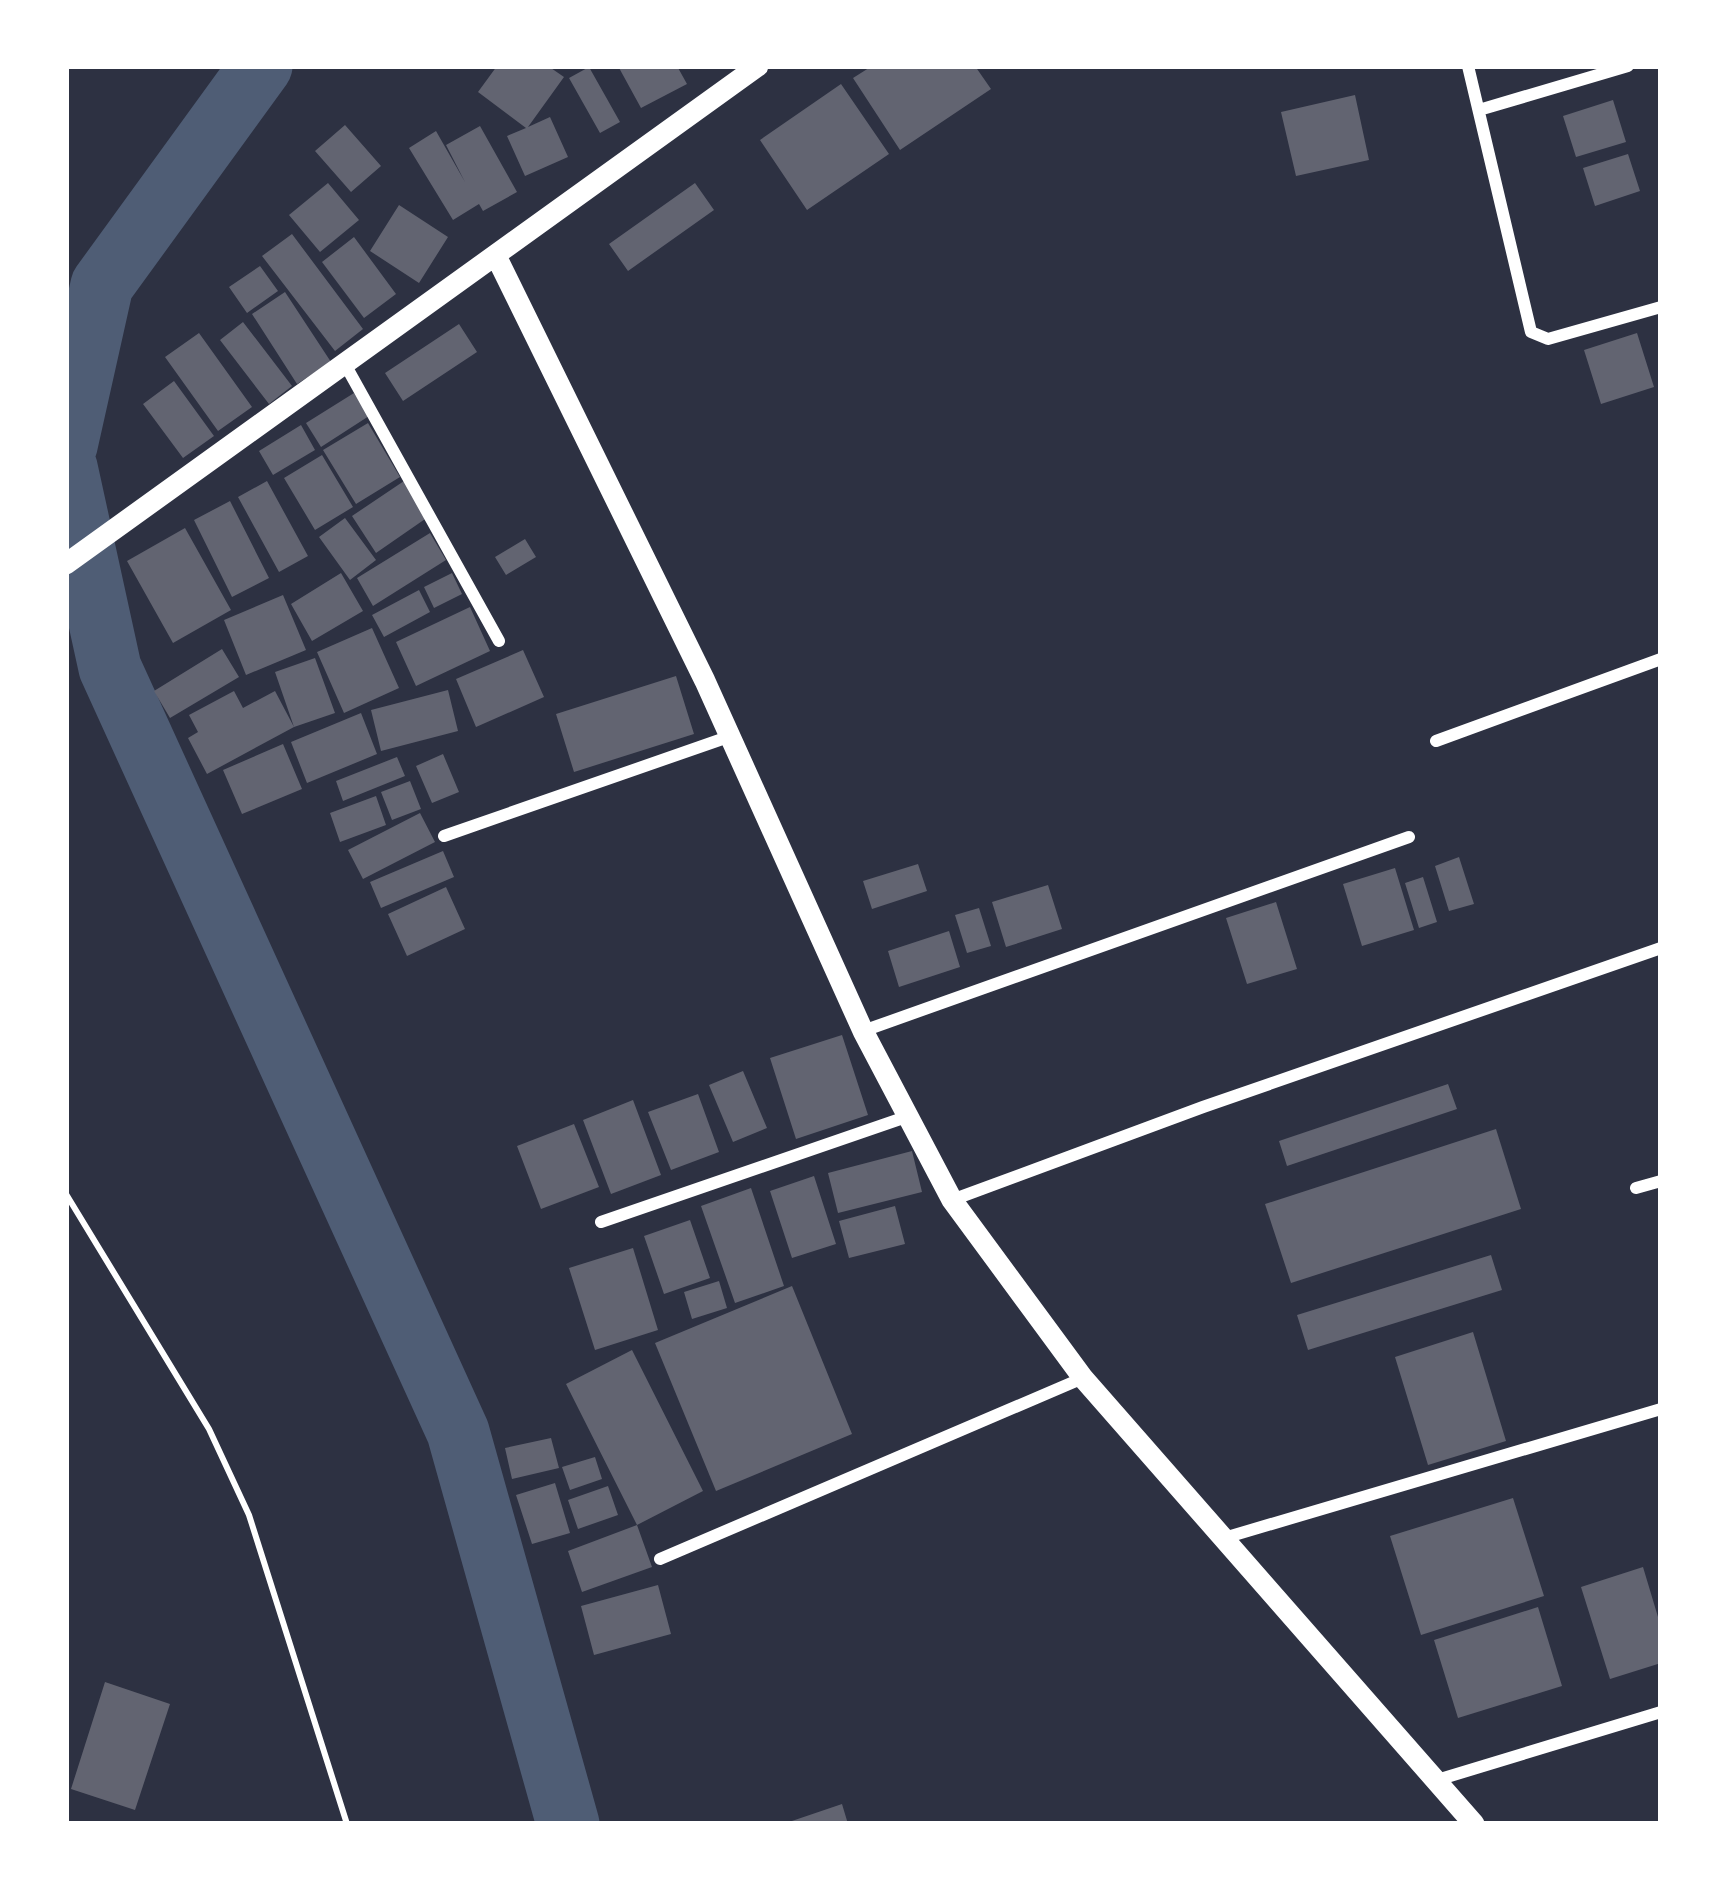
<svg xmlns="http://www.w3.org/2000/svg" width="1727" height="1890" font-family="'Roboto Condensed',sans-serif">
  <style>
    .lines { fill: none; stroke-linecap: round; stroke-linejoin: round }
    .river { stroke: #4f5d75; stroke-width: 63 }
    .building { fill: #626471 }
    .path { stroke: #fff; stroke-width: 6 }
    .minor { stroke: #fff; stroke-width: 12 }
    .tertiary { stroke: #fff; stroke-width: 21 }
  </style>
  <rect width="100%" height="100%" fill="#2d3142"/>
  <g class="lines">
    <!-- river -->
    <path class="river" d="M 66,446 L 102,285 L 261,66
      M 66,467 L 110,668 L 458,1432 L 568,1824"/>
  </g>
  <!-- building -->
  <path class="building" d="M 497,66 L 548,66 L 564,77 L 528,127 L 550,117 L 568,157 L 525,176 L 507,136 L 526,128 L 478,92 Z
    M 618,66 L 677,66 L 687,84 L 641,108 Z
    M 872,66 L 975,66 L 991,89 L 900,150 L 853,78 Z
    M 589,67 L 620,122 L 600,133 L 569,78 Z
    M 841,84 L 889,154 L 807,210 L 760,140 Z
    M 1355,95 L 1369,160 L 1296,176 L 1281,112 Z
    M 1613,100 L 1626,142 L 1576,157 L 1563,116 Z
    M 345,125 L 381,166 L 351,192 L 315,151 Z
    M 480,126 L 517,192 L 483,211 L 479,204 L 453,220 L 409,148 L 436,131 L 465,182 L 446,145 Z
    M 1628,154 L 1640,191 L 1595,206 L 1583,168 Z
    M 328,183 L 359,220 L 320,252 L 289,215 Z
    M 695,183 L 714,210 L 628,271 L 609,244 Z
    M 399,205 L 448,237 L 419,283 L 370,251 Z
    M 292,234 L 363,329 L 335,351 L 262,256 Z
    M 354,237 L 396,294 L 364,318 L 322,262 Z
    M 260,266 L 278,291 L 247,313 L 229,287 Z
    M 285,292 L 331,362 L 297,384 L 252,314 Z
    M 243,322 L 292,386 L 269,404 L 220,340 Z
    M 459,324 L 477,352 L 403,401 L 385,373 Z
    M 199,333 L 252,407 L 218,431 L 165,357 Z
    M 1637,333 L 1654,387 L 1601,404 L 1584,350 Z
    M 174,381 L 214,436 L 183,458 L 143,404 Z
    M 354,393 L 369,416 L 321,447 L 306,423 Z
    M 368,423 L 400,477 L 356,504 L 323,450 Z
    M 301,425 L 315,450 L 273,475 L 259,451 Z
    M 322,455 L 353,507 L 315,530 L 284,478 Z
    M 267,481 L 308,556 L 279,572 L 238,497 Z
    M 404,481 L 428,517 L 376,553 L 352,516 Z
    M 230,501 L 269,578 L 232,597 L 194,520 Z
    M 345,518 L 376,560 L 350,580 L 319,537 Z
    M 185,528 L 231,610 L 173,643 L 127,561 Z
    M 430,533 L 446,560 L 373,606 L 357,578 Z
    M 525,539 L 536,557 L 506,575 L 495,557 Z
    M 341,573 L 363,611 L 312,641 L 291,604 Z
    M 452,573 L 462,594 L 434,608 L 424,587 Z
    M 419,590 L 430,612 L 384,637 L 372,615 Z
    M 283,595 L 306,650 L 246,675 L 224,620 Z
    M 470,607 L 490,651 L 416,686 L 396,642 Z
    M 372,628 L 399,688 L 344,713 L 317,652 Z
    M 222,649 L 239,677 L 170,718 L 154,691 Z
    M 523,650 L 544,697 L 476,727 L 456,679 Z
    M 315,658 L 335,713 L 294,727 L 275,672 Z
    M 676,676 L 694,734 L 574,772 L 556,714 Z
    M 448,690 L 458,731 L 381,751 L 371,710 Z
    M 234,691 L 243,708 L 275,691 L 294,727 L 207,774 L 188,738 L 198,732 L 189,715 Z
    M 361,713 L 377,754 L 307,783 L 291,742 Z
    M 283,744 L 302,789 L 242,814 L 223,770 Z
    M 443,754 L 459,792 L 432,803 L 416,766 Z
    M 397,757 L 405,776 L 343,801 L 336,781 Z
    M 410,781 L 421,809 L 392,820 L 381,792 Z
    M 376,796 L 386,825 L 340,842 L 330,813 Z
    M 420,813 L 435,842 L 363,879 L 348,850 Z
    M 443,851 L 454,877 L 381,908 L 370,882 Z
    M 1459,857 L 1474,904 L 1449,911 L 1435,866 Z
    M 918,864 L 927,891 L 872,909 L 863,881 Z
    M 1395,868 L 1414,930 L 1362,946 L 1343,884 Z
    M 1423,877 L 1437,922 L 1419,928 L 1405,883 Z
    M 1048,885 L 1062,929 L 1006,947 L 992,902 Z
    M 446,887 L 465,929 L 407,956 L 388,914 Z
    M 1276,902 L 1297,969 L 1247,984 L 1226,918 Z
    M 979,908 L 991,946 L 967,953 L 955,915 Z
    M 949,931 L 960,967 L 899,987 L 888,951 Z
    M 842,1035 L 868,1115 L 796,1139 L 770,1058 Z
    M 743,1071 L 767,1128 L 733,1142 L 709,1085 Z
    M 1448,1084 L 1457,1109 L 1287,1166 L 1279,1141 Z
    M 698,1094 L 719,1152 L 671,1170 L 648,1112 Z
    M 633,1100 L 661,1175 L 611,1194 L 583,1120 Z
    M 574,1124 L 599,1187 L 541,1209 L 517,1146 Z
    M 1496,1129 L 1521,1209 L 1291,1283 L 1265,1204 Z
    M 912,1151 L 922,1192 L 838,1213 L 828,1173 Z
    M 814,1176 L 836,1244 L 792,1258 L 770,1191 Z
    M 751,1188 L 784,1286 L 735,1303 L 701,1206 Z
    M 895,1206 L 905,1244 L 849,1258 L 839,1221 Z
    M 690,1220 L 710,1278 L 664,1294 L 644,1236 Z
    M 633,1248 L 658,1330 L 595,1350 L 569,1268 Z
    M 1491,1255 L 1502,1290 L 1308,1350 L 1297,1315 Z
    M 719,1281 L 727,1308 L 692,1319 L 684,1292 Z
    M 792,1286 L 852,1434 L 716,1491 L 655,1343 Z
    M 1473,1332 L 1506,1441 L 1428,1465 L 1395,1357 Z
    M 632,1350 L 703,1491 L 637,1525 L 566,1384 Z
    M 551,1438 L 559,1468 L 512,1479 L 505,1448 Z
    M 595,1457 L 602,1479 L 570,1490 L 562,1467 Z
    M 555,1483 L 570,1533 L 532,1544 L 516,1495 Z
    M 608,1486 L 618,1515 L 578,1529 L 568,1500 Z
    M 1513,1498 L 1544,1596 L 1421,1635 L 1390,1536 Z
    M 637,1525 L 652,1567 L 582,1592 L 568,1551 Z
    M 1643,1567 L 1661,1627 L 1661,1663 L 1610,1679 L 1581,1587 Z
    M 658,1585 L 671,1634 L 594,1655 L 581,1606 Z
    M 1538,1607 L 1562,1686 L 1458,1718 L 1434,1640 Z
    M 105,1682 L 170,1704 L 135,1810 L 71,1789 Z
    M 842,1804 L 848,1824 L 786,1824 L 786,1823 Z"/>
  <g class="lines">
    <!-- path -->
    <path class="path" d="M 66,1194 L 209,1429 L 249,1515 L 347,1824"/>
    <!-- minor -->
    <path class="minor" d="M 1468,66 L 1531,332 L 1548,339 L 1661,307
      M 1479,110 L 1628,66
      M 346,366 L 499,641
      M 1436,741 L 1661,659
      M 444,836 L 731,736
      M 863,1031 L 1409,837
      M 1636,1188 L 1661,1181
      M 952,1200 L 1203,1107 L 1661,948
      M 601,1222 L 906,1117
      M 1224,1538 L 1661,1409
      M 660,1559 L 1083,1378
      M 1437,1780 L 1661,1712"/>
    <!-- tertiary -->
    <path class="tertiary" d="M 496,256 L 705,681 L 863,1031 L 952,1200 L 1083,1378 L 1474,1824
      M 66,564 L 758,66"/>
  </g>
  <!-- border -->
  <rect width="1727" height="1890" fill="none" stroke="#ffffff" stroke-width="138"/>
</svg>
